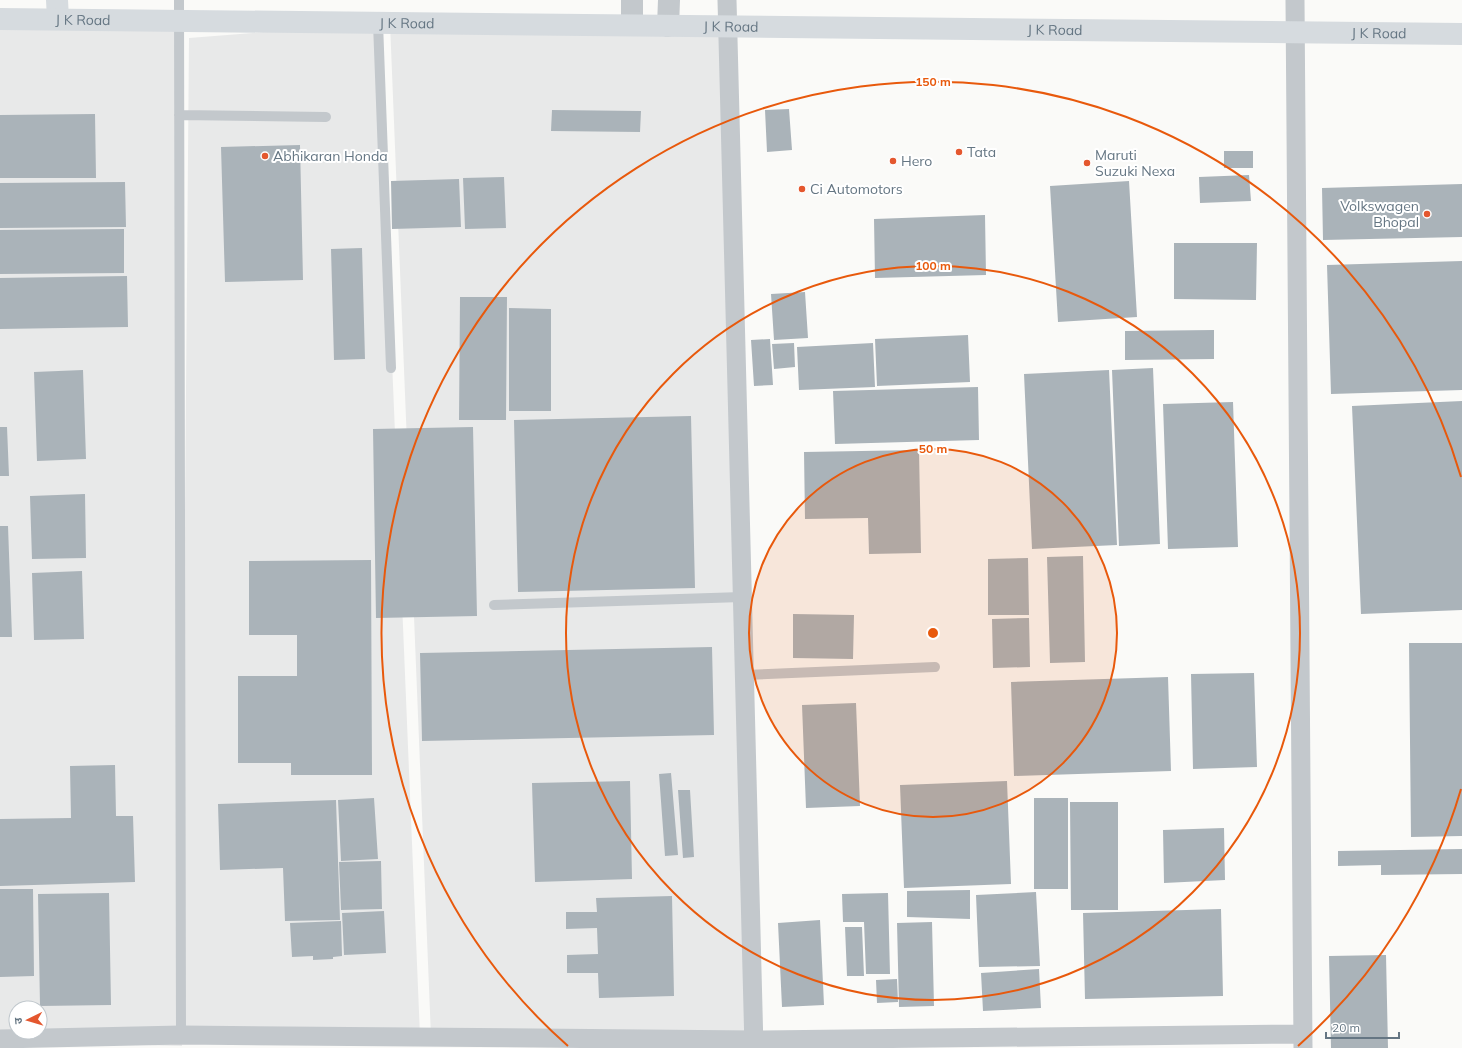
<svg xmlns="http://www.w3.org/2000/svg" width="1462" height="1048" font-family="Mulish,'Noto Sans Devanagari',sans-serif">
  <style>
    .built { fill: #e8e9e9; fill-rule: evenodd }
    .building { fill: #aab3b9 }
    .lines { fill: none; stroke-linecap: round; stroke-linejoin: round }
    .service { stroke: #c3c8cc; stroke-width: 10 }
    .minor { stroke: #c3c8cc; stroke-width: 19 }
    .tertiary { stroke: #c3c8cc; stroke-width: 22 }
    .secondary { stroke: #d6dbdf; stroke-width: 22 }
    .ring { fill: none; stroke: #e8590c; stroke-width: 2 }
    .poi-dot { fill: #e4572e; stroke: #fff; stroke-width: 1.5 }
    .labels { text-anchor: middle; stroke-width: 4; stroke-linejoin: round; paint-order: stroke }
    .street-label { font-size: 14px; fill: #657683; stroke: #fff }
    .poi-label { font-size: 14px; fill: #657683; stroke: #fff; text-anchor: start }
    .centre { fill: #e8590c; stroke: #fff; stroke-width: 2 }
    .ring-label { font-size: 12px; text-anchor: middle; font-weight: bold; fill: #e8590c; stroke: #fff; stroke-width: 4; stroke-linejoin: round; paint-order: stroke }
  </style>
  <rect width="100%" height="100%" fill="#fafaf8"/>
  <!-- built -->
  <path class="built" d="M 0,19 L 179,21 L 182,862 L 189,38 L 378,23 L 420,1036 L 182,1035 L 182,1046 L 0,1041 ZM 16,1008 L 40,1008 L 40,1032 L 16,1032 Z
    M 390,23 L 726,26 L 754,1040 L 431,1037 Z"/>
  <!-- building -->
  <path class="building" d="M 789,109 L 792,150 L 767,152 L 765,110 Z
    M 552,110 L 641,111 L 640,132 L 551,131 Z
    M 95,114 L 96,178 L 0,178 L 0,115 Z
    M 300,145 L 303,280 L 225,282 L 221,147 Z
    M 1224,151 L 1253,151 L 1253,168 L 1224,168 Z
    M 1249,175 L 1251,201 L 1200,203 L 1199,177 Z
    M 504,177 L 506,228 L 465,229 L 463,178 Z
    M 459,179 L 461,227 L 392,229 L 391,181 Z
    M 1129,181 L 1137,317 L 1058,322 L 1050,186 Z
    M 125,182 L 126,227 L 0,228 L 0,183 Z
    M 1462,184 L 1462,237 L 1323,240 L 1322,188 Z
    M 985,215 L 986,275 L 875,278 L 874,219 Z
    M 124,229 L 124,273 L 0,274 L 0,230 Z
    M 1174,243 L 1257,243 L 1256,300 L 1174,299 Z
    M 362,248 L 365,359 L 334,360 L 331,249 Z
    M 1462,261 L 1462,390 L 1331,394 L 1327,265 Z
    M 127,276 L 128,327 L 0,329 L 0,278 Z
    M 805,292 L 808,338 L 774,340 L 771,294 Z
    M 460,297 L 507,297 L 506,420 L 459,420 Z
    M 509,308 L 551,309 L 551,411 L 509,411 Z
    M 1214,330 L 1214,359 L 1125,360 L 1125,331 Z
    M 968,335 L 970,382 L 877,386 L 875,339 Z
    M 770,339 L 773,385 L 754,386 L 751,340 Z
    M 794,343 L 795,367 L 774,369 L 772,344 Z
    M 873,343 L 875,387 L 799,390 L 797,347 Z
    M 1153,368 L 1160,544 L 1119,546 L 1112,370 Z
    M 83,370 L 86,459 L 37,461 L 34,372 Z
    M 1109,370 L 1117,545 L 1032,549 L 1024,374 Z
    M 978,387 L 979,440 L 835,444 L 833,391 Z
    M 1462,401 L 1462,610 L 1361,614 L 1352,406 Z
    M 1233,402 L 1238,547 L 1168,549 L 1163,404 Z
    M 691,416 L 695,588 L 518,592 L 514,420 Z
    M 0,427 L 7,427 L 9,476 L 0,476 Z
    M 473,427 L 477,616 L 376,618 L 373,429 Z
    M 919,450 L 921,553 L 869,554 L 868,518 L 805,519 L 804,452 Z
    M 85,494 L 86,558 L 32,559 L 30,496 Z
    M 0,526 L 8,526 L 12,637 L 0,637 Z
    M 1083,556 L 1085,662 L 1050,663 L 1047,557 Z
    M 1028,558 L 1029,615 L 988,615 L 988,559 Z
    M 371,560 L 372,775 L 291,775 L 291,763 L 238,763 L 238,676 L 297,676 L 297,635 L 249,635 L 249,561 Z
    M 82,571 L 84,639 L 34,640 L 32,573 Z
    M 793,614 L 854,615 L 853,659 L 793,658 Z
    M 1029,618 L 1030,667 L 993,668 L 992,619 Z
    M 1409,643 L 1462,643 L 1462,836 L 1411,837 Z
    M 712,647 L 714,735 L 422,741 L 420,653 Z
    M 1254,673 L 1257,767 L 1193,769 L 1191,674 Z
    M 1168,677 L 1171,771 L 1014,776 L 1011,682 Z
    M 856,703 L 860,806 L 806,808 L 802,705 Z
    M 115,765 L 116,816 L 133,816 L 135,882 L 0,886 L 0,819 L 71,818 L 70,766 Z
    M 671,773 L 678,855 L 665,856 L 659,774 Z
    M 630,781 L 632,879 L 535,882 L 532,783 Z
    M 1007,781 L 1011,884 L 904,888 L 900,785 Z
    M 678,790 L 690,790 L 694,857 L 683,858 Z
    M 374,798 L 378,859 L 341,861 L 338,800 Z
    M 1034,798 L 1068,798 L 1068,889 L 1034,889 Z
    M 336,800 L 340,920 L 285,921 L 283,868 L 220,870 L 218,804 Z
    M 1070,802 L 1118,802 L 1118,910 L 1071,910 Z
    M 1224,828 L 1225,880 L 1164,883 L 1163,830 Z
    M 1462,849 L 1462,874 L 1381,875 L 1381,865 L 1338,866 L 1338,851 Z
    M 381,861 L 382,909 L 341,910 L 339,862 Z
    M 0,889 L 33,889 L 34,976 L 0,977 Z
    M 970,890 L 970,919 L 907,917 L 907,891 Z
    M 1036,892 L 1040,966 L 979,967 L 976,895 Z
    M 109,893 L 111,1005 L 40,1006 L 38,894 Z
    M 888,893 L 890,974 L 866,974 L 864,922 L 843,922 L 842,894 Z
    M 672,896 L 674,996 L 599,998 L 598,973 L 567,973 L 567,955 L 598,954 L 597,928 L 566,929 L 566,912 L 597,912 L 596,898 Z
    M 1221,909 L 1223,996 L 1085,999 L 1083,913 Z
    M 384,911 L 386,953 L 344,955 L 342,913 Z
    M 820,920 L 824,1005 L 782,1007 L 778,923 Z
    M 341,921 L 342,956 L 333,957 L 333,959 L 313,960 L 313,956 L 292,957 L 290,923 Z
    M 932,922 L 934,1006 L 899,1007 L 897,923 Z
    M 845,927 L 862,927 L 864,976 L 847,976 Z
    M 1386,955 L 1388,1048 L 1331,1048 L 1329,956 Z
    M 1039,969 L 1041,1008 L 983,1011 L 981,973 Z
    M 897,979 L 898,1002 L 877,1003 L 876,980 Z"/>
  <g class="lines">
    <!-- service -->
    <path class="service" d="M 179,0 L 181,1035
      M 378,23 L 391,368
      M 179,115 L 326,117
      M 494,605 L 742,597
      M 744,675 L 935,667"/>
    <!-- minor -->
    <path class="minor" d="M 727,0 L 754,1048
      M 1295,0 L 1303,1048
      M 0,1039 L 181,1035 L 754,1040 L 1303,1034"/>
    <!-- tertiary -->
    <path class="tertiary" d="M 632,25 L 632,0
      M 668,26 L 669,0"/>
    <!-- secondary -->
    <g class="secondary">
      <path d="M 57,0 L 58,19"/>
      <path id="s1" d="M 0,19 L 1462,34"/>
    </g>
  </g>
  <!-- distance rings -->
  <circle cx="933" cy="633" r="184" fill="#e8590c" fill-opacity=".12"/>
  <g class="ring">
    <circle cx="933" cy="633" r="184"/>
    <circle cx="933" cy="633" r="367"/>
    <path d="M1461 789A551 551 0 0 1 1298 1046M568 1046A551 551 0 1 1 1461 477"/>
  </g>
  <!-- markers -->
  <g class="poi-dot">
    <circle cx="959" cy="152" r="4"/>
    <circle cx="265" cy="156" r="4"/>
    <circle cx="893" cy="161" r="4"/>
    <circle cx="1087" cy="163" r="4"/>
    <circle cx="802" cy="189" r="4"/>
    <circle cx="1427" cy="214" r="4"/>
  </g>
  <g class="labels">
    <!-- street labels -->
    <g class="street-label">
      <text dy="5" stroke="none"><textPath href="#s1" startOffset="83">J K Road</textPath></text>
      <text dy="5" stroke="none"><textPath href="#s1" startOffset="407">J K Road</textPath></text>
      <text dy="5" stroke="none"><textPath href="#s1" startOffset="731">J K Road</textPath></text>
      <text dy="5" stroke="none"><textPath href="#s1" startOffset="1055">J K Road</textPath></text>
      <text dy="5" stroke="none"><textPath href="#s1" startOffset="1379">J K Road</textPath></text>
    </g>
    <!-- poi labels -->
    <g class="poi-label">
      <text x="967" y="157">Tata</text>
      <text x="1095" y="160">Maruti<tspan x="1095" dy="16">Suzuki Nexa</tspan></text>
      <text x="273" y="161">Abhikaran Honda</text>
      <text x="901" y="166">Hero</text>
      <text x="810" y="194">Ci Automotors</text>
      <text x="1419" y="211" text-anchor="end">Volkswagen<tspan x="1419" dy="16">Bhopal</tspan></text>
    </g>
  </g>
  <circle cx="933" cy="633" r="6" class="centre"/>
  <g class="ring-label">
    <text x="933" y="86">150 m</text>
    <text x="933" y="270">100 m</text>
    <text x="933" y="453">50 m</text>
  </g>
  <!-- north arrow -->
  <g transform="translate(28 1020) rotate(265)"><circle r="19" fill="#ffffff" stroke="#c1c8cd"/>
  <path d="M0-3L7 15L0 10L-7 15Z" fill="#e4572e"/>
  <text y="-6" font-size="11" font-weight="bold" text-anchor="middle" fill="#657683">उ</text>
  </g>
  <!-- scale -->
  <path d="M1326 1032v6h73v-6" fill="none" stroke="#657683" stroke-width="2"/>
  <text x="1332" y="1032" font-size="12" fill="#657683" stroke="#ffffff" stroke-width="3" paint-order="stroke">20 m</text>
</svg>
